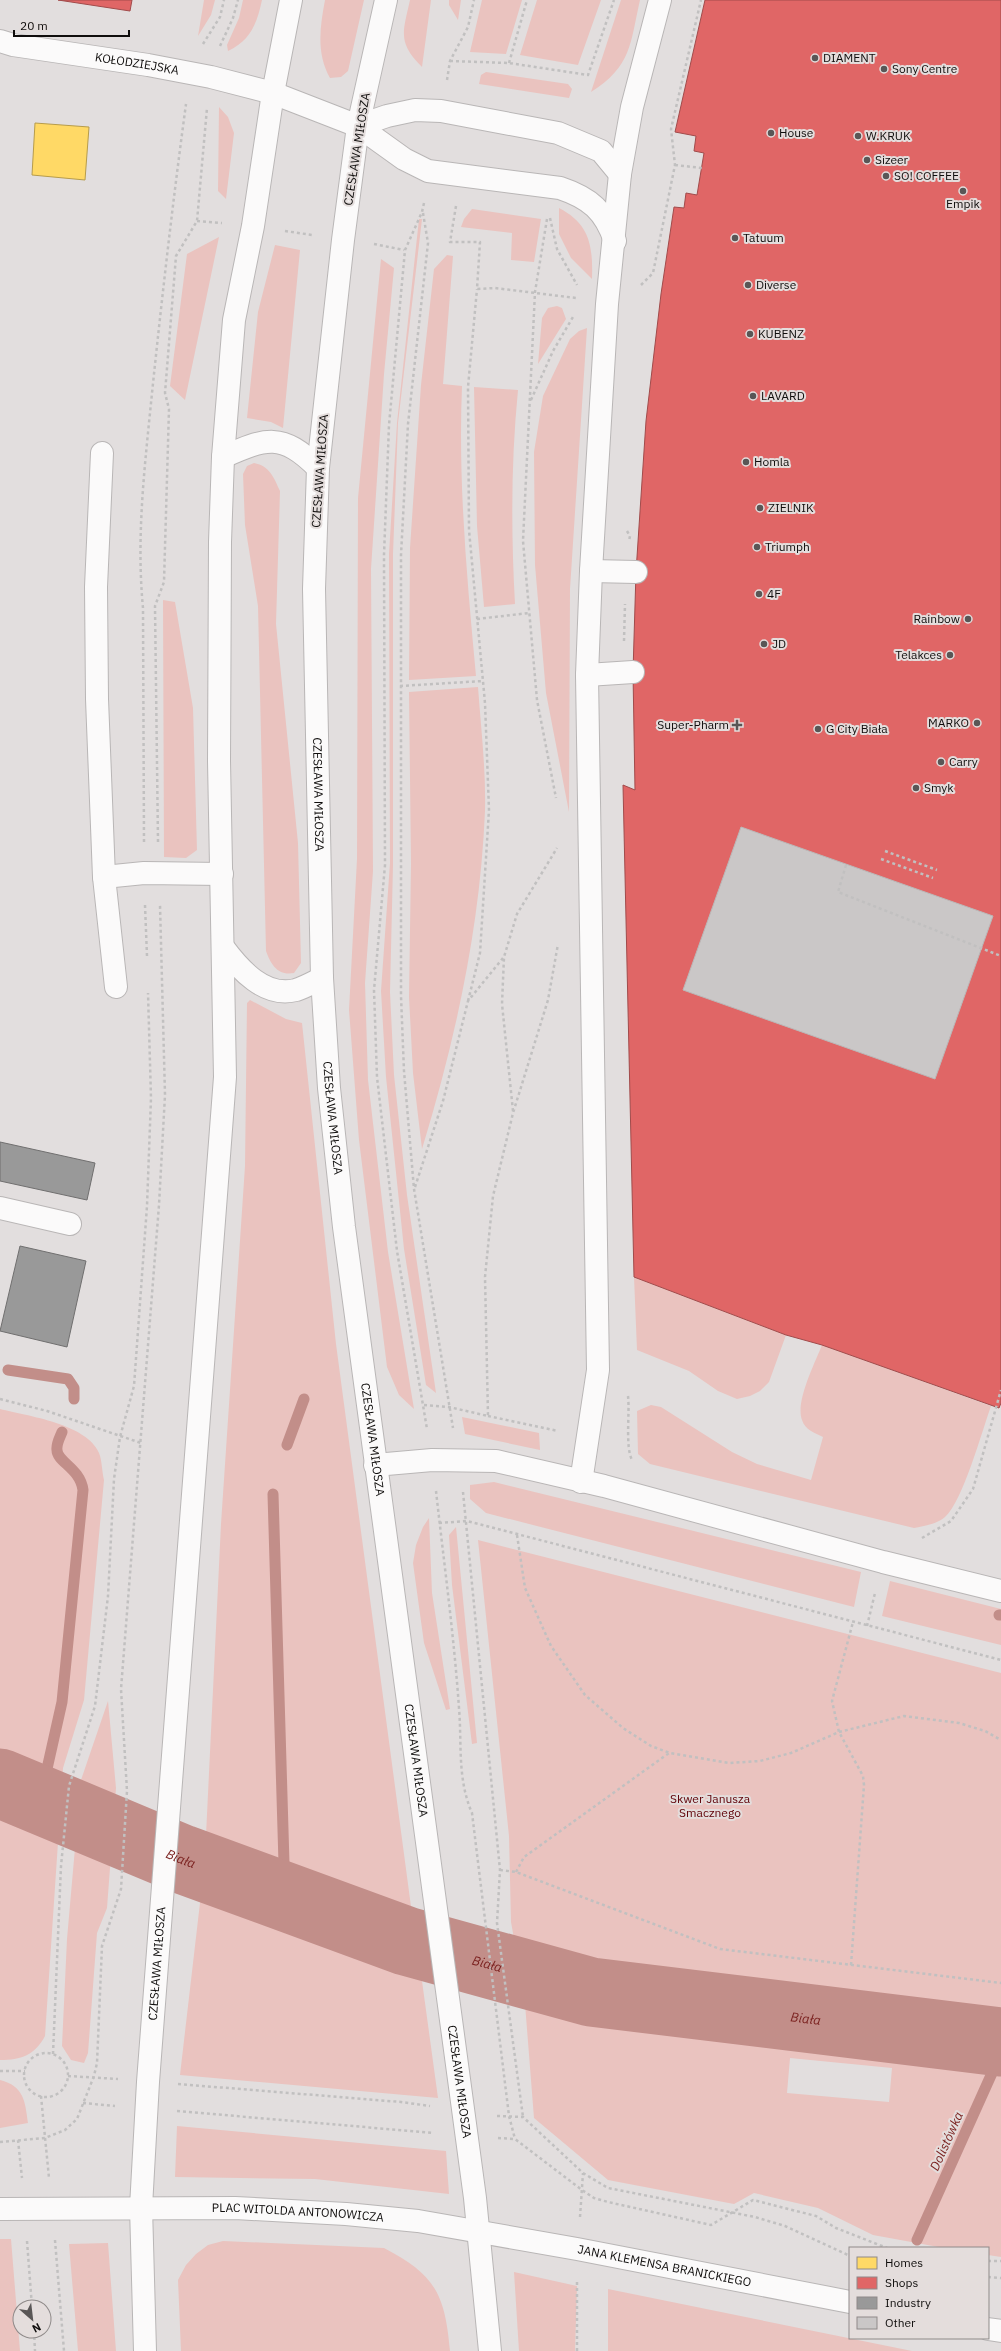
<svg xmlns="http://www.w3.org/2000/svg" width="1001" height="2351" font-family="'IBM Plex Sans',sans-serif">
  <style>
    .green { fill: #eac3bf; fill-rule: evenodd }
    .homes { fill: #ffd966; stroke: #b79c4b }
    .shops { fill: #e06666; stroke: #a14b4b }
    .industry { fill: #999; stroke: #706f6f }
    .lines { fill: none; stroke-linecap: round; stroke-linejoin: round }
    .stream { stroke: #c28e89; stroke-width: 11 }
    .river { stroke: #c28e89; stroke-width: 69 }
    .building { fill: #cac7c7; stroke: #bab8b8 }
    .minor-casing { stroke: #b9b6b6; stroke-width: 24 }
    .major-casing { stroke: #b9b6b6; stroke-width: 24 }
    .path { stroke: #c1c0c0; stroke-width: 2.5; stroke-dasharray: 3 3; stroke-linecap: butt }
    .minor { stroke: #fbfafa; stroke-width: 22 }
    .major { stroke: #fbfafa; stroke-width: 22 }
    .poi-dot { fill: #595656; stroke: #e4dddc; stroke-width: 1.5 }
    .labels { text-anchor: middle; stroke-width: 4; stroke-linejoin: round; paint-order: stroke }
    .poi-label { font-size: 12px; fill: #0f0d0c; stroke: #e4dddc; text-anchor: start }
    .street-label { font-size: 12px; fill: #0f0d0c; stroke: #e4dddc }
    .park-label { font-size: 12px; fill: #5f0007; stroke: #e4dddc }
    .water-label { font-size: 13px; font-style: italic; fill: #791f1d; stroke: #e4dddc }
  </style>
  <rect width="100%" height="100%" fill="#e2dede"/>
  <!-- green -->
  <path class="green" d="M 204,0 L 215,0 L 211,15 L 198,36 Z
    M 243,0 L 262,0 C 257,23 251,40 228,51 L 227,45 L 239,18 Z
    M 325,0 L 364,0 L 348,71 L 341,77 L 330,78 C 316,53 320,27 325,0 Z
    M 410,0 L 431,0 L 422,67 C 397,42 403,32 410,0 Z
    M 449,0 L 461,0 L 458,20 L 449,5 Z
    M 482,0 L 522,0 L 506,54 L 470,52 Z
    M 537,0 L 601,0 L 578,65 L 520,55 Z
    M 621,0 L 640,0 C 630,44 632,66 591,92 Z
    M 486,72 L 568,84 L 572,89 L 569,98 L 479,84 L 481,75 Z
    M 219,107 L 228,117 L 234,133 L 226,199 L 218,191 Z
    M 559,208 C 590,224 593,246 592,279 L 571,258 L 559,234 Z
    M 472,209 L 541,219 L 534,262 L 511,260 L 512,233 L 461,227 L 464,219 Z
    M 419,219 L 422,219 L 398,423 L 393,554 L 393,865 L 390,992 L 394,1075 L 407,1195 L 436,1393 L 426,1385 L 404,1249 L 386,1077 L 381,991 L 390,863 L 389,554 L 397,423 Z
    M 219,237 L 185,400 L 170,386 L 187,254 Z
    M 275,245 L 300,250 L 283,428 L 271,422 L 247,418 L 258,312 Z
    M 447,255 L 453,256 L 443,384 L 462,386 C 458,482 467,579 476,676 L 409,680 L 410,548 L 421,385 L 434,269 Z
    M 381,259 L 394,268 L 384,374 L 371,569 L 373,871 L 365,983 L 368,1080 L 388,1252 L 414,1409 L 399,1395 L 387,1367 L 359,1140 L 349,1010 L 357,859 L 358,498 Z
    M 557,306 L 562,308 L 566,319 L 538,364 L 542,318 L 548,308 Z
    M 587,328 L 570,589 L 569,812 L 546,693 L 535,565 L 534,452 L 543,396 L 570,339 L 579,331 Z
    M 474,387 L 518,390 C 511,461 511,532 515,604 L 484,607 L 477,526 Z
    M 254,463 C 270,466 274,478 280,491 L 276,624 L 298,843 L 301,963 L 294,973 C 278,976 271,965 266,951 L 258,606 L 245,525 L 243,474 L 247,466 Z
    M 163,600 L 175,602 L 193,708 L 197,850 L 186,858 L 164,857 Z
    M 478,687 C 481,728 486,770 485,811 C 480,928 456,1037 422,1149 L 413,1073 L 409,997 L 411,864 L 409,692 Z
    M 250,1000 L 286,1019 L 302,1023 L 336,1344 L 414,1929 L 205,1856 L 221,1524 L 245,1166 L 247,1003 Z
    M 634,1277 L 786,1335 L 769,1382 L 760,1391 L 750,1396 L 737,1399 L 718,1391 L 689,1371 L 637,1350 Z
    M 822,1345 L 991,1406 C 982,1431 963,1501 945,1517 C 937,1524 924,1526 914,1528 L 650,1464 L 638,1454 L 637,1411 L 651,1405 L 661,1407 L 732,1452 L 757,1464 L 811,1480 L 823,1437 C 815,1433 805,1430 802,1420 C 795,1402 815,1363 822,1345 Z
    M 0,1409 C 28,1416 87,1424 99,1453 C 102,1460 102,1472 104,1480 L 84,1700 L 63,1768 L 45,2036 C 35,2055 21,2060 0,2060 Z
    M 462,1417 L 539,1433 L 540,1450 L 465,1434 Z
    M 494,1482 L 861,1572 L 854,1607 L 486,1513 L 470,1499 L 470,1485 Z
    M 429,1518 L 432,1593 L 450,1709 L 446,1710 L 424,1643 L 413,1563 L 416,1545 L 423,1527 Z
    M 456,1527 L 477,1743 L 472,1744 L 452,1585 L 449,1535 Z
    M 478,1540 L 1001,1673 L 1001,2042 L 591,1992 L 520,1972 L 511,1922 L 509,1836 Z
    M 890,1581 L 1001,1609 L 1001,1645 L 882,1616 Z
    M 108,1701 L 116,1788 L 107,1908 L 97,1933 L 88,2053 L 84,2063 L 71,2060 L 62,2046 L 67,1939 L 81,1780 Z
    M 203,1877 L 419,1959 L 438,2098 L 180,2075 Z
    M 524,1991 L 668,2018 L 1001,2053 L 1001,2257 L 988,2255 L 988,2248 L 944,2248 L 873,2235 L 818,2208 L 754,2193 L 734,2204 L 608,2180 L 534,2118 ZM 790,2058 L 892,2068 L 889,2102 L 787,2093 Z
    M 0,2080 C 24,2086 25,2101 28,2123 L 0,2128 Z
    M 177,2126 L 446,2151 L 449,2194 L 315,2179 L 175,2177 Z
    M 0,2239 L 11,2239 L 20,2351 L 0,2351 Z
    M 223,2241 L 384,2248 C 436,2275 445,2295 450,2351 L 181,2351 L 178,2280 L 186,2265 L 196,2254 L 208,2245 Z
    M 108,2243 L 116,2351 L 78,2351 L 69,2244 Z
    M 514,2272 L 577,2286 L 575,2351 L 519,2351 Z
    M 608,2289 L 912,2351 L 608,2351 Z"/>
  <!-- homes -->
  <path class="homes" d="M 35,123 L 89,127 L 85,180 L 32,175 Z"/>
  <!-- shops -->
  <path class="shops" d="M 58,0 L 132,0 L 130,11 Z
    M 705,0 L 1001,0 L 1001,1403 L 999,1408 L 822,1345 L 786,1335 L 634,1277 L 623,785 L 635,790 L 633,672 L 636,572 L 646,421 L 661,294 L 674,207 L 684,208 L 686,193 L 697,195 L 704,153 L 694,151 L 696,136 L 675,132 Z"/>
  <!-- industry -->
  <path class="industry" d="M 0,1142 L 95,1163 L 87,1200 L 0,1181 Z
    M 20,1246 L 86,1261 L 67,1347 L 0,1331 Z"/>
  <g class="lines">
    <!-- stream -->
    <path class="stream" d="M 8,1370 L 68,1379 L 74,1388 L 74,1399
      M 287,1445 L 304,1399
      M 273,1494 L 285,1897
      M 999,1615 L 1001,1615
      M 40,1800 L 62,1702 L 83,1490 C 80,1468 57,1462 57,1450 C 56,1444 60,1437 62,1432
      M 917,2240 L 1001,2053"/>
    <!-- river -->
    <path class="river" id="s1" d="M 0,1783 L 182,1859 L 406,1941 L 591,1992 L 1001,2042"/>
  </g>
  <!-- building -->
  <path class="building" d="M 741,827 L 993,916 L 935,1079 L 683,990 Z"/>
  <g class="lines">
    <defs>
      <g id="minor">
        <path id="s2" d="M 0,41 L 13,45 L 148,65 L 211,77 L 273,93"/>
        <path d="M 358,126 L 404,159 L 428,171 L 560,188 C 590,198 605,211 615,241"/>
        <path d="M 358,126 L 387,116 L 415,110 L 441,111 L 558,133 L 601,151 L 620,174"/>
        <path d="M 102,453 L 96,587 L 97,699 L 104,877 L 116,987"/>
        <path d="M 591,571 L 636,572"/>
        <path d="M 587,675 L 633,672"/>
        <path d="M 104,877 L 144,873 L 222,874"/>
        <path d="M 0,1208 L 70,1224"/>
        <path d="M 375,1465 L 432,1460 L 496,1461 L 604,1486 L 883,1562 L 1001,1591"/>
        <path d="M 581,1482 L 598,1370 L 587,675 L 591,571 L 607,304 L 620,174 L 632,107 L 660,0"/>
      </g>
      <g id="major">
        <path id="s3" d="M 386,0 L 358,126 L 343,240 L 318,468 L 314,589 L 322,978 L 329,1088 L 344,1227 L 475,2198 L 490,2351"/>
        <path d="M 273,93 L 358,126"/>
        <path d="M 223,457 C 266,438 282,432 318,468"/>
        <path d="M 223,947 C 240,970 265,998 296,990 C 305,987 314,982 322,978"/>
        <path id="s4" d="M 0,2209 L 235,2208 L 346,2214 L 418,2221 L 577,2249 L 850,2302"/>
        <path d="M 988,2329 L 1001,2331"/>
        <path id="s5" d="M 145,2351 L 141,2207 L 148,2082 L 225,1077 L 219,761 L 220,542 L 223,457 L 234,320 L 253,226 L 273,93 L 291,0"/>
      </g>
    </defs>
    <!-- minor casing -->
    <use href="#minor" class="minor-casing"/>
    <!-- major casing -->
    <use href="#major" class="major-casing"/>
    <!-- path -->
    <path class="path" d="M 203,44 L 220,17 L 224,0
      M 220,46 L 233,18 L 238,0
      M 450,61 L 509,63 L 588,75 L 614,0
      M 509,63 L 527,0
      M 447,80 L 450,61 L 468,27 L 474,0
      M 675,165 L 702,168
      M 424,203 L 422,212 L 405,250 L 389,425 L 384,555 L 385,865 L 374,990 L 377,1077 L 397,1251 L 427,1429
      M 456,206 L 450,242 L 480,242 L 477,289 L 495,288 L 576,298
      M 423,213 L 428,243 L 408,424 L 401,555 L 401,996 L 404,1071 L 414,1189 L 453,1428
      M 550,218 L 557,249 L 577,285
      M 547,219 L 535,292 L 523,541 L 537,700 L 556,798
      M 197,221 L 222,223
      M 285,231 L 312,235
      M 374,244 L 404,250
      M 641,285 L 653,273 L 675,165 L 671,129 L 701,0
      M 531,400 L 553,351 L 573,317
      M 627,531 L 630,536 L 629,541
      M 477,619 L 529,613
      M 624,641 L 625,604
      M 400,686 L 483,681
      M 144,842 L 143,608 C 136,536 145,464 152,393 C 162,297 173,200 186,104
      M 158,842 L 155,606 L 164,582 L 169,409 L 165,393 L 176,256 L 197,221 L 207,108
      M 885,851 L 937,870
      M 881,859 L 933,878
      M 846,865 L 838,892 L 1001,956
      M 145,905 L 147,956
      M 468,1001 L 480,953 L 489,810 L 485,703 L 469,530 L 468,387 L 477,289
      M 513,1111 L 502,1004 L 504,957 L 517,914 L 557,848
      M 415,1187 L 443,1101 L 468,1001 L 503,958
      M 628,1396 C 630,1413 625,1446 632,1460
      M 0,1399 L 47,1411 L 141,1443
      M 424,1405 L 449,1407 L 488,1416 L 485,1277 L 493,1196 L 513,1113 L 548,1000 L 558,944
      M 488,1416 L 558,1431
      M 436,1491 C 444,1563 454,1636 459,1708 C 462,1744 457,1778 472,1813 L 509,2116 L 515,2139
      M 463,1492 L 500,1870 L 497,1923 L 523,2117
      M 439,1523 L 467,1521 L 1001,1660
      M 517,1535 L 525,1588 L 551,1646 L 585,1695 L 623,1728 L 651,1746 L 670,1753 L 729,1763 L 760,1761 L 791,1753 L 839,1732 L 904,1716 L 959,1723 L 985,1731 L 1001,1740
      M 922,1538 L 951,1521 L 973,1489 L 1001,1390
      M 867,1626 L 875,1593
      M 500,1870 L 516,1872 L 720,1949 L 1001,1983
      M 516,1872 L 524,1857 L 669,1753
      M 851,1965 L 864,1785 L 863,1776 L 839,1732 L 832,1701 L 853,1622
      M24 2075a22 22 0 1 1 44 0a22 22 0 1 1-44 0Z
      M 53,2054 L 61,1866 L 69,1786 L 95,1706 L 108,1596 L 114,1479 L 120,1437 L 134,1386 L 147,1206 L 151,1098 L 148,993
      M 0,2071 L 25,2071
      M 68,2076 L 118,2079
      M 178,2084 L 401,2102 L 430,2106
      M 41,2096 L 49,2178
      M 83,2103 L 115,2106
      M 177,2111 L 434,2133
      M 497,2116 L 523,2117 L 583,2173 L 608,2188 L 755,2217 L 785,2226 L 850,2256
      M 498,2138 L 515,2139 L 582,2190 L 594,2198 L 608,2202 L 711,2225 L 753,2200 L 816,2216 L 836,2228 L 887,2248
      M 18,2140 L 22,2178
      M 0,2142 L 45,2138 L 65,2130 L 77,2119 L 94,2076 L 97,2063 L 102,1946 L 121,1889 L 127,1791 L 121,1689 L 159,1205 L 165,1095 L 160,905
      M 580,2217 L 583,2173
      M 55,2240 L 64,2351
      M 27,2241 L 32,2307
      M 988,2261 L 1001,2261
      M 988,2277 L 1001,2278
      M 34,2331 L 35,2351
      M 577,2351 L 577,2282"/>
    <!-- minor -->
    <use href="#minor" class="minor"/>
    <!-- major -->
    <use href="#major" class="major"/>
  </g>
  <!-- markers -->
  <g class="poi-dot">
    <circle cx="815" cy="58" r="4"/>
    <circle cx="884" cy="69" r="4"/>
    <circle cx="771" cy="133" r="4"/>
    <circle cx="858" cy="136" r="4"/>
    <circle cx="867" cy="160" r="4"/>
    <circle cx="886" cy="176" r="4"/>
    <circle cx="963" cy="191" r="4"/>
    <circle cx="735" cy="238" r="4"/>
    <circle cx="748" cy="285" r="4"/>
    <circle cx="750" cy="334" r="4"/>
    <circle cx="753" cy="396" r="4"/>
    <circle cx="746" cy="462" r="4"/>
    <circle cx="760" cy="508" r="4"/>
    <circle cx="757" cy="547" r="4"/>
    <circle cx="759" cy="594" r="4"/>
    <circle cx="968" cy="619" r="4"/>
    <circle cx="764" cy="644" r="4"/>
    <circle cx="950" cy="655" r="4"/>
    <circle cx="977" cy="723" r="4"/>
    <path d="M735 719h4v4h4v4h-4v4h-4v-4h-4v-4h4z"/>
    <circle cx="818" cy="729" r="4"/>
    <circle cx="941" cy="762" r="4"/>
    <circle cx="916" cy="788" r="4"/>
  </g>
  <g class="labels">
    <!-- poi labels -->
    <g class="poi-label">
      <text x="823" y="62">DIAMENT</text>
      <text x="892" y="73">Sony Centre</text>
      <text x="779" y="137">House</text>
      <text x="866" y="140">W.KRUK</text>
      <text x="875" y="164">Sizeer</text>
      <text x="894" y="180">SO! COFFEE</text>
      <text x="963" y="208" text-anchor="middle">Empik</text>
      <text x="743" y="242">Tatuum</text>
      <text x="756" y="289">Diverse</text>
      <text x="758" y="338">KUBENZ</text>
      <text x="761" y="400">LAVARD</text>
      <text x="754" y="466">Homla</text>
      <text x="768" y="512">ZIELNIK</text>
      <text x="765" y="551">Triumph</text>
      <text x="767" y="598">4F</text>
      <text x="960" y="623" text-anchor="end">Rainbow</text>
      <text x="772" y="648">JD</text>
      <text x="942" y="659" text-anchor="end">Telakces</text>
      <text x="969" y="727" text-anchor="end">MARKO</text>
      <text x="729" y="729" text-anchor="end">Super-Pharm</text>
      <text x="826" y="733">G City Biała</text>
      <text x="949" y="766">Carry</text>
      <text x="924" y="792">Smyk</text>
    </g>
    <!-- street labels -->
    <g class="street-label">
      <text dy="4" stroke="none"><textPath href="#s2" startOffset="139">KOŁODZIEJSKA</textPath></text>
      <text transform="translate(357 149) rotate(-81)" y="4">CZESŁAWA MIŁOSZA</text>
      <text transform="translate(320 471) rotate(-86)" y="4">CZESŁAWA MIŁOSZA</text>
      <text dy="4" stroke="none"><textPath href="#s3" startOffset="800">CZESŁAWA MIŁOSZA</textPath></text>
      <text dy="4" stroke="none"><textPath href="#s3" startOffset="1124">CZESŁAWA MIŁOSZA</textPath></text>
      <text dy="4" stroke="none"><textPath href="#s3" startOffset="1448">CZESŁAWA MIŁOSZA</textPath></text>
      <text dy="4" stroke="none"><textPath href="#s3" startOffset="1772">CZESŁAWA MIŁOSZA</textPath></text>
      <text dy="4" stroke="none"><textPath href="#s5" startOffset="388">CZESŁAWA MIŁOSZA</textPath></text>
      <text dy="4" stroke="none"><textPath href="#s3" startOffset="2096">CZESŁAWA MIŁOSZA</textPath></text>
      <text dy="4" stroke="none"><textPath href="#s4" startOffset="298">PLAC WITOLDA ANTONOWICZA</textPath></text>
      <text dy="4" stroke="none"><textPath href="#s4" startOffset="669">JANA KLEMENSA BRANICKIEGO</textPath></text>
    </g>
    <!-- park labels -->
    <g class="park-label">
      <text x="710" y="1803">Skwer Janusza<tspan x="710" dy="14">Smacznego</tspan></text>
    </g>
    <!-- water labels -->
    <g class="water-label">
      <text dy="5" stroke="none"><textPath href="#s1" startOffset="196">Biała</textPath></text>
      <text dy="5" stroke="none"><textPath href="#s1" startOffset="520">Biała</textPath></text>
      <text dy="5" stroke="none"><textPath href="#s1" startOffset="844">Biała</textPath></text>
      <text transform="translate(946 2141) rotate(-66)" y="5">Dolistówka</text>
    </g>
  </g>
  <!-- legend -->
  <rect x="849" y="2247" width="140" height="92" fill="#e4dddc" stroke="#8f8a89"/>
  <rect x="857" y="2257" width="20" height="12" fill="#ffd966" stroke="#8f8a89"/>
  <text x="885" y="2267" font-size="12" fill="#0f0d0c">Homes</text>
  <rect x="857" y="2277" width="20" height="12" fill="#e06666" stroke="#8f8a89"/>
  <text x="885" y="2287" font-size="12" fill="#0f0d0c">Shops</text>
  <rect x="857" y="2297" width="20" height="12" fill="#999999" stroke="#8f8a89"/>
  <text x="885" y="2307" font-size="12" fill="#0f0d0c">Industry</text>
  <rect x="857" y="2317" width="20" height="12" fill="#cac7c7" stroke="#8f8a89"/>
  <text x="885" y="2327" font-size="12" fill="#0f0d0c">Other</text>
  <!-- north arrow -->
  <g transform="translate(32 2319) rotate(152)"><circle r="19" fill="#e4dddc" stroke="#8f8a89"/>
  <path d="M0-3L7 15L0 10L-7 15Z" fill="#595656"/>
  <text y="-6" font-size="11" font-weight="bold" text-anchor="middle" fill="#0f0d0c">N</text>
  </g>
  <!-- scale -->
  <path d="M14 30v6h115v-6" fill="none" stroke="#0f0d0c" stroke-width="2"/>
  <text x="20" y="30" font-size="12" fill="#0f0d0c" stroke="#e4dddc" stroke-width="3" paint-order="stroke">20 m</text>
</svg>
